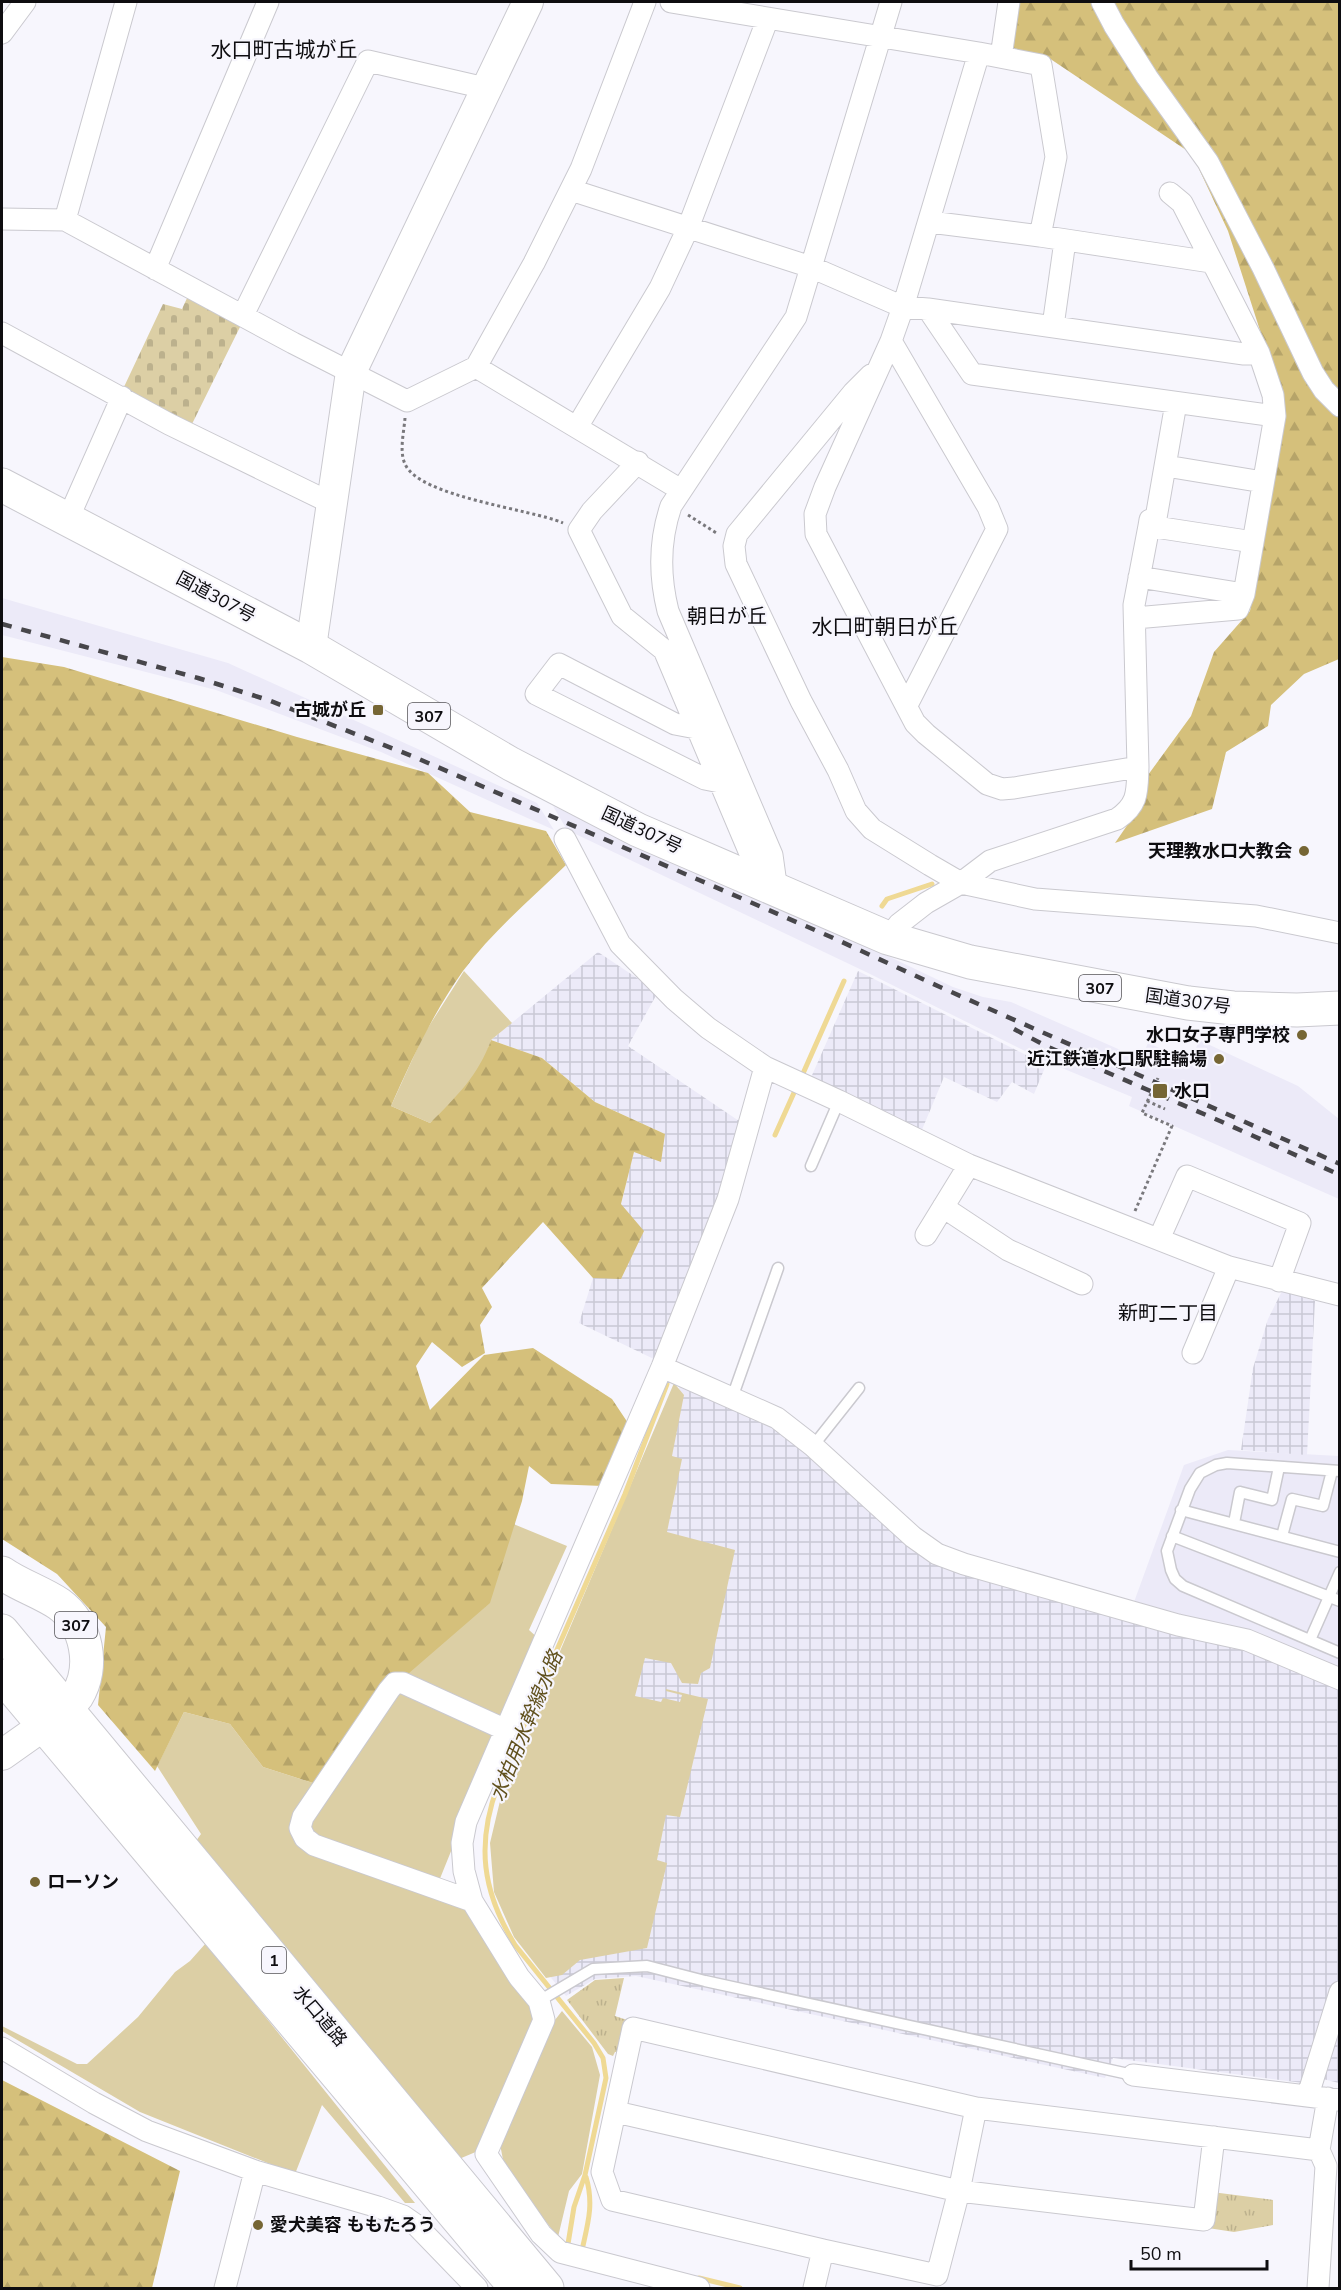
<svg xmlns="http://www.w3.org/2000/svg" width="1341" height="2290" font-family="'Nunito Sans','Noto Sans JP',sans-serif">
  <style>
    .built { fill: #eceaf8 }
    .industrial { fill: url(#industrial-grid) }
    .green { fill: #dccfa5 }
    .forest { fill: url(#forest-firs) }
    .cemetery { fill: url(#cemetery-stones) }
    .park { fill: url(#park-tufts) }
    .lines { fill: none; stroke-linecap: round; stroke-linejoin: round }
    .stream { stroke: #efd994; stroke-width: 5 }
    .lane-casing { stroke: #cac9cf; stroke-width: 13 }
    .street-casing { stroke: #cac9cf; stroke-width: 23 }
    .secondary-casing { stroke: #cac9cf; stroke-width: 32 }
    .highway-casing { stroke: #cac9cf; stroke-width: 35 }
    .path { stroke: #79787c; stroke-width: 3; stroke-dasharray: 3 3; stroke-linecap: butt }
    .lane { stroke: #fff; stroke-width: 10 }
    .street { stroke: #fff; stroke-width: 21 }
    .secondary { stroke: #fff; stroke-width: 30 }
    .highway { stroke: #fff; stroke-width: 33 }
    .rail { stroke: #47464a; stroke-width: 4.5; stroke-dasharray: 10 10; stroke-linecap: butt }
    .poi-dot { fill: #766634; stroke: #f7f6fd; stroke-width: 2 }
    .labels { text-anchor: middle; stroke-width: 4.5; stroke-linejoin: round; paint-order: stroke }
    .shield { fill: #f7f6fd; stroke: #545357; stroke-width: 1.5 }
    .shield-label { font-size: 16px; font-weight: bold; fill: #0e0d10 }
    .street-label { font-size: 18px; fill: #0e0d10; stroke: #f7f6fd }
    .poi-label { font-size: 18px; font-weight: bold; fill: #0e0d10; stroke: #f7f6fd; text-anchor: end }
    .neighbourhood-label { font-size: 20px; fill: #0e0d10; stroke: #f7f6fd }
    .water-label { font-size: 20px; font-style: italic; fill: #61511e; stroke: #f7f6fd }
    .quarter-label { font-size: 21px; fill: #0e0d10; stroke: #f7f6fd }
  </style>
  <defs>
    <pattern id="industrial-grid" width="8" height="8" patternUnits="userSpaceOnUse" patternTransform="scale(1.5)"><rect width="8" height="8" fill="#eceaf8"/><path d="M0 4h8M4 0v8" fill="none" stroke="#c9c8d4"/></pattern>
    <pattern id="forest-firs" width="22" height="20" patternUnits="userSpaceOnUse" patternTransform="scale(1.5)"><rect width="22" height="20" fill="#d5c07b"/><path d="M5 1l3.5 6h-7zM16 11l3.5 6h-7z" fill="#b6a469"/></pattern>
    <pattern id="cemetery-stones" width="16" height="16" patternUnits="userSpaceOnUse" patternTransform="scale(1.5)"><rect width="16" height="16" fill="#dccfa5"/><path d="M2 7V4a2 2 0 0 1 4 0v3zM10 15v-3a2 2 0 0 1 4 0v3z" fill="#bcb18d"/></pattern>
    <pattern id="park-tufts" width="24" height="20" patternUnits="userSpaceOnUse" patternTransform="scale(1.5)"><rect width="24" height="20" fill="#dccfa5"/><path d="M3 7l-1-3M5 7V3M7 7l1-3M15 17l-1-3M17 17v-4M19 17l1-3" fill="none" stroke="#bcb18d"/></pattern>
  </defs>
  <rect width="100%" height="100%" fill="#f7f6fd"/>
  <!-- built -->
  <path class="built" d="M 2,598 L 228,663 L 537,803 L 554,830 L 381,752 L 216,690 L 2,635 Z
    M 553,806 L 651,851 L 825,926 L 953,987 L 983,997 L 1011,1002 L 1141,1059 L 1148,1043 L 1180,1057 L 1193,1057 L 1199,1040 L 1298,1086 L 1339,1119 L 1339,1199 L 1129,1106 L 1132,1097 L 1045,1061 L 866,972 L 567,830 Z
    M 1228,1450 L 1339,1456 L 1339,1672 L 1134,1602 L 1184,1465 Z"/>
  <!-- industrial -->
  <path class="industrial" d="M 598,952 L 658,992 L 628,1046 L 742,1123 L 721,1195 L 658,1361 L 579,1323 L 593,1278 L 621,1278 L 621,1205 L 634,1151 L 665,1134 L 595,1102 L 542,1058 L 491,1040 Z
    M 858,971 L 1046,1065 L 1034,1094 L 1012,1082 L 997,1102 L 944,1077 L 921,1132 L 809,1082 Z
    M 1282,1291 L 1315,1301 L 1307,1455 L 1241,1450 L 1253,1368 L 1268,1319 Z
    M 680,1386 L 773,1425 L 909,1544 L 954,1570 L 1086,1610 L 1269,1654 L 1339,1685 L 1339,1978 L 1331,1996 L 1303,2083 L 1113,2058 L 1105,2078 L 636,1976 L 595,1979 L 566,1996 L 516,1935 L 517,1760 Z
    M 1339,2032 L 1339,2083 L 1323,2079 Z"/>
  <!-- green -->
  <path class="green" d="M 464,971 L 512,1023 L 491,1040 L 484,1060 L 465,1089 L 430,1123 L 391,1106 L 424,1034 Z
    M 674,1383 L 684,1395 L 672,1456 L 682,1459 L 667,1532 L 735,1550 L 710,1668 L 701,1673 L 698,1684 L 682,1683 L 671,1663 L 645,1658 L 635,1696 L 661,1702 L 663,1698 L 680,1702 L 682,1695 L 666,1691 L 666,1689 L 708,1699 L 680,1817 L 666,1815 L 657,1860 L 667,1863 L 647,1948 L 580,1960 L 562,1975 L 546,1978 L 514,1937 L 494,1892 L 490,1843 L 500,1801 L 555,1663 Z
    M 511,1523 L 567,1546 L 529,1630 L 539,1639 L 502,1724 L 403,1680 Z
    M 396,1685 L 500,1730 L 439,1881 L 315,1843 L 305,1818 Z
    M 184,1712 L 230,1724 L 263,1767 L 316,1784 L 292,1834 L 456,1899 L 472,1914 L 533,2002 L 538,2028 L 478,2151 L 459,2159 L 196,1841 L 201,1834 L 157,1766 Z
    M 206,1943 L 415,2203 L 405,2203 L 322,2105 L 295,2174 L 140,2112 L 2,2031 L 2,2026 L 77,2064 L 87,2064 L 138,2017 L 175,1972 L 190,1961 Z
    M 562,2011 L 592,2047 L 600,2075 L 582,2174 L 569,2191 L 558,2237 L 505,2170 L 499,2139 L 551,2025 Z"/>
  <!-- forest -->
  <path class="forest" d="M 1017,2 L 1339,2 L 1339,659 L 1304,674 L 1271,705 L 1268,726 L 1226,752 L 1212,809 L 1115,843 L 1139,808 L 1148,775 L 1191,716 L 1214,652 L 1250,611 L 1285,408 L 1228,231 L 1192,154 L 1049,58 L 1018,53 L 1010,42 Z
    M 2,657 L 64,667 L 297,737 L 428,773 L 470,812 L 546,831 L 566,865 C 531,899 492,932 463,971 C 433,1013 412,1059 391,1106 L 430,1123 C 457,1096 478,1076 491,1040 L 542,1058 L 595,1102 L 665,1134 L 661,1162 L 634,1152 L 621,1204 L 644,1231 L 621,1279 L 593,1278 L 543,1222 L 482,1288 L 492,1307 L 480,1325 L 485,1353 L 462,1367 L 432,1342 L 416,1366 L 430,1410 L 484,1355 L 533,1348 L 612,1399 L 630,1426 L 603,1486 L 551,1484 L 529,1466 L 522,1501 L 490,1603 L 401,1680 L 316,1784 L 263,1767 L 230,1724 L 184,1712 L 155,1771 L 98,1705 L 106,1627 L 57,1574 L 2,1539 Z
    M 2,2080 L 180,2171 L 152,2288 L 2,2288 Z"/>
  <!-- cemetery -->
  <path class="cemetery" d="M 188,296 L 241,325 L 192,424 L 123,389 L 163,304 L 182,309 Z"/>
  <!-- park -->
  <path class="park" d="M 624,1978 L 615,2016 L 627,2020 L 619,2052 L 615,2052 L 613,2056 L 608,2054 L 567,2000 L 595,1980 Z
    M 1212,2192 L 1273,2200 L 1273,2225 L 1234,2232 L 1208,2228 Z"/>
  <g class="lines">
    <!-- stream -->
    <path class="stream" d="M 882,906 L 887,899 L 932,884
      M 801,1078 L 844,981
      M 775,1135 L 797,1086
      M 567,2250 L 574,2207 L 585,2175 L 606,2078 L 603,2058 L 594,2043 L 515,1945 C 482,1891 476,1844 498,1785 L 625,1494 L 667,1384
      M 585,2251 L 582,2250 C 588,2223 594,2204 586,2177
      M 699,2278 L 740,2288"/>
    <defs>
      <path id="lane" d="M 811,1166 L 839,1101
        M 732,1398 L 778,1268
        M 813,1446 L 859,1388
        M 1340,1471 L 1227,1463 L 1216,1465 L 1200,1473 L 1190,1489 L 1167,1551 L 1171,1570 L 1175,1579 L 1183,1586 L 1340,1653
        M 1181,1510 L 1340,1552
        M 1234,1523 L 1240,1492 L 1272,1500 L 1279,1467
        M 1172,1536 L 1340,1601
        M 1282,1536 L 1292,1499 L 1323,1506 L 1332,1471
        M 1310,1640 L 1340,1572
        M 539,2001 L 593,1969 L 647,1966 L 705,1981 L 1133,2075"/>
      <path id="street" d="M 671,2 L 979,53 L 903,307 L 891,341 L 825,487 L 815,514 L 816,534 L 915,723 L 926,734 L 987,784 L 1002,789 L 1014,788 L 1138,767
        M 1102,2 L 1114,25 L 1147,77 L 1208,162 L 1263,268 L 1313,373 L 1324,390 L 1340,406
        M 2,33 L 25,2
        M 979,53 L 1041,65 L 1056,157 L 1040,236 L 1211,262
        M 1001,57 L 1009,2
        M 571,190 L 811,267 L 903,307 L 928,309 L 972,374 L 1275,416
        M 2,219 L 65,220 L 293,343 L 407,401 L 476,367 L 534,263 L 581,169 L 645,2
        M 65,220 L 126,2
        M 930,222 L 1040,236
        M 155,269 L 268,2
        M 928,309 L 1244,354 L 1259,353
        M 243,315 L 368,61 L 485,88
        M 1053,326 L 1065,241
        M 2,333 L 169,424 L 331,503
        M 891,341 L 988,507 L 997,529 L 907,705
        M 476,367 L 681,490
        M 871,375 L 853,393 L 737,534 L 734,546 L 736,564 L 801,701 L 838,770 L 856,811 L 872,829 L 930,865 L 961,883 L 1035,899 L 1256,916 L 1340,933
        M 577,427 L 660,288 L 688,228 L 768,18
        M 638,462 L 592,511 L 579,530 L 622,616 L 664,650 L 754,863 L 771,883
        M 1166,466 L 1263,482
        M 68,519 L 122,397
        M 1149,526 L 1253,542
        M 1139,577 L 1244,594
        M 1135,618 L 1238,609 L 1244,594 L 1275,416 L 1273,395 L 1259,353 L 1182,203 L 1170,193
        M 696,728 L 675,724 L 559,664 L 536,694 L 705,779 L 720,782
        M 565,839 L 620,944 L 674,999 L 708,1028 L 765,1067 L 839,1101 L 969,1165 L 1229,1267 L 1340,1295
        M 777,891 L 772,855 L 668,611 C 659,575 659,541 671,506 L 796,317 L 891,2
        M 888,938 L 899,924 L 926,903 L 961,883 L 990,861 L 1117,819 C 1139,804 1137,791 1138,767 L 1134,605 L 1149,526 L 1150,520 L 1156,518 L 1176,403
        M 943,1207 L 1008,1250 L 1082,1284
        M 926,1235 L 969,1165
        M 1159,1239 L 1187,1176 L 1300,1223 L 1279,1281
        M 1193,1353 L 1229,1267
        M 662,1367 L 777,1418 L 813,1446 L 913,1537 L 937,1554 L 964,1564 L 1178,1625 L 1247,1640 L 1340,1679
        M 472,1901 L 314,1845 L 305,1838 L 300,1828 L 303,1817 L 389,1690 L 395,1683 L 403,1683 L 506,1730
        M 2,2048 L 94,2103 L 147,2131 L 255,2171 L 378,2207 L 403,2216 L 416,2225 L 477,2288
        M 1133,2075 L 1340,2100
        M 1308,2095 L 1340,1992
        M 616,2112 L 959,2191 L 1204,2220 L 1214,2137
        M 1319,2150 L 1328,2098
        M 823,2250 L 937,2275 L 959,2191 L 976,2108
        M 225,2288 L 255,2171
        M 699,2288 L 560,2252 L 541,2234 L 486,2154 L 544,2020 L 539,2001 L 519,1977 L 472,1901 L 464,1871 L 462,1843 L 466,1822 L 662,1367 L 728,1199 L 765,1067
        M 814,2288 L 823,2250 L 612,2200 L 602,2172 L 633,2028 L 976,2108 L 1319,2150 L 1326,2166 L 1318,2288"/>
      <path id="secondary" d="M 311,647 L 351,372 L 528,2
        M 2,1755 L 43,1726"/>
      <path id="highway" d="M 2,485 L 311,647 L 511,764 L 638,830 L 888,938 L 970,962 L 1188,1003 L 1233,1008 L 1297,1010 L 1340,1008
        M 2,1573 C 19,1585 41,1592 59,1604 C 87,1624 95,1667 77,1696 C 70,1706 59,1714 49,1721
        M 2,1631 L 547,2288
        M 2,1676 L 516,2288"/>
    </defs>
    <!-- lane casing -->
    <use href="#lane" class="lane-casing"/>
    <!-- street casing -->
    <use href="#street" class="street-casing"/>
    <!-- secondary casing -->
    <use href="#secondary" class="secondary-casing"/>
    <!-- highway casing -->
    <use href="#highway" class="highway-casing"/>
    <!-- path -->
    <path class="path" d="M 405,418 C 404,432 399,451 405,464 C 419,497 531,509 563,523
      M 688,515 L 718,534
      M 1147,1101 L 1165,1109
      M 1135,1211 L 1172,1126 L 1142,1113 L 1158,1078"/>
    <!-- lane -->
    <use href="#lane" class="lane"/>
    <!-- street -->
    <use href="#street" class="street"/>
    <!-- secondary -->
    <use href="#secondary" class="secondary"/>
    <!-- highway -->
    <use href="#highway" class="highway"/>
    <!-- rail -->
    <path class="rail" d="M 2,624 L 198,678 L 268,700 L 412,756 L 831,937 L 940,987 L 1340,1164
      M 1014,1029 L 1046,1046 L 1220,1121 L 1340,1175"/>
  </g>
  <!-- markers -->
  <g class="poi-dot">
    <rect x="372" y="704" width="12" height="12" rx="3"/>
    <circle cx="1304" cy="851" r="6"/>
    <circle cx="1302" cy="1035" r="6"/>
    <circle cx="1219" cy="1059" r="6"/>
    <rect x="1152" y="1083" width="16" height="16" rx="3"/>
    <circle cx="35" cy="1882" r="6"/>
    <circle cx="258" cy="2225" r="6"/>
  </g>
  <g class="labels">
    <!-- shield labels -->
    <g class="shield">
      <rect x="408" y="703" width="42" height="26" rx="4.5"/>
      <rect x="1079" y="975" width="42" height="26" rx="4.5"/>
      <rect x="55" y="1612" width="42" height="26" rx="4.5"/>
      <rect x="262" y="1947" width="24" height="26" rx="4.5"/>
    </g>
    <g class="shield-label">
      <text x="429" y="722">307</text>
      <text x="1100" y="994">307</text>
      <text x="76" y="1631">307</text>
      <text x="274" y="1966">1</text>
    </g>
    <!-- street labels -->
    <g class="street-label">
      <text transform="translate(216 597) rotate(28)" y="6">国道307号</text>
      <text transform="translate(642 830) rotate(25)" y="6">国道307号</text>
      <text transform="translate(1188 1001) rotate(8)" y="6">国道307号</text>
      <text transform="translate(320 2016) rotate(50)" y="6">水口道路</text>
    </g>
    <!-- poi labels -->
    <g class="poi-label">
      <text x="366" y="716">古城が丘</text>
      <text x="1292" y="857">天理教水口大教会</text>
      <text x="1290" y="1041">水口女子専門学校</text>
      <text x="1207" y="1065">近江鉄道水口駅駐輪場</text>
      <text x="1174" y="1097" text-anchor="start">水口</text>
      <text x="47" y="1888" text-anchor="start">ローソン</text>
      <text x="270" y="2231" text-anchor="start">愛犬美容 ももたろう</text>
    </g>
    <!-- neighbourhood labels -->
    <g class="neighbourhood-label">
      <text x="727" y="623">朝日が丘</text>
      <text x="1168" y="1320">新町二丁目</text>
    </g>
    <!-- water labels -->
    <g class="water-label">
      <text transform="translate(526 1726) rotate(-68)" y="7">水柏用水幹線水路</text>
    </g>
    <!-- quarter labels -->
    <g class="quarter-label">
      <text x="284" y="57">水口町古城が丘</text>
      <text x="885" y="634">水口町朝日が丘</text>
    </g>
  </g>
  <!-- border -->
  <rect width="1341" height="2290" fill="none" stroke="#0e0d10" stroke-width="6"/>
  <!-- scale -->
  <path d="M1131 2260v9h136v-9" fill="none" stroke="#0e0d10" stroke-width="3"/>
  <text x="1140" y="2260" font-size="18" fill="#0e0d10" stroke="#f7f6fd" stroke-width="4.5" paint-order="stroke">50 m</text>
</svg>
